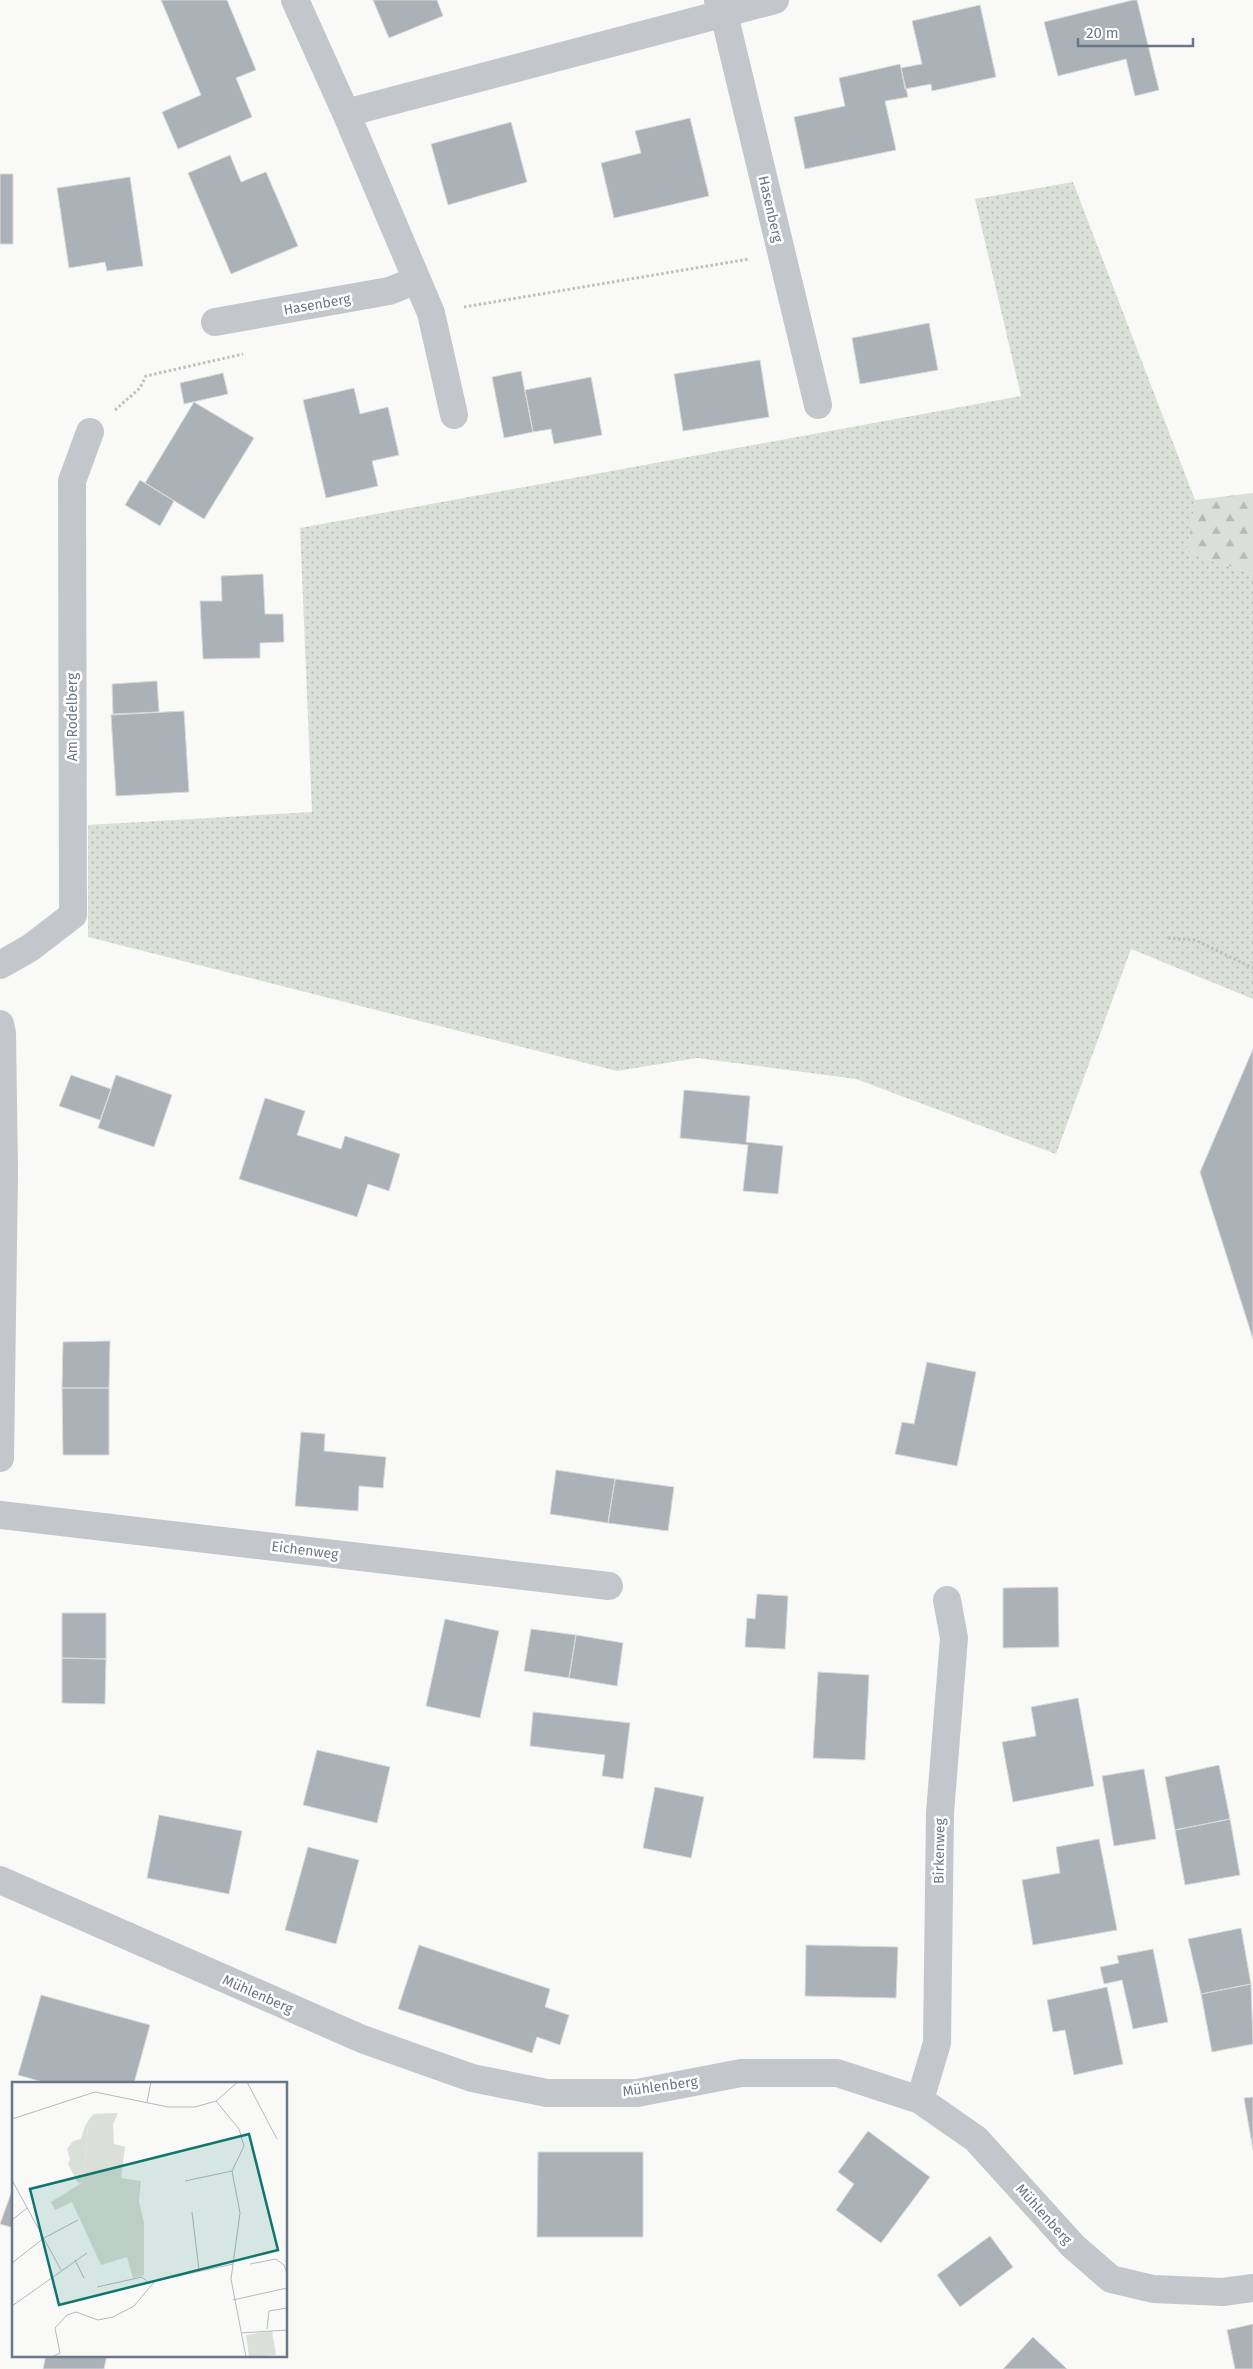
<svg xmlns="http://www.w3.org/2000/svg" width="1253" height="2369" font-family="'Fira Sans',sans-serif">
  <style>
    .green { fill: url(#green-dots) }
    .forest { fill: url(#forest-firs) }
    .building { fill: #aab1b7; stroke: #dadbd9 }
    .lines { fill: none; stroke-linecap: round; stroke-linejoin: round }
    .path { stroke: #bdbfc2; stroke-width: 3; stroke-dasharray: 2.5 2.5; stroke-linecap: butt }
    .minor { stroke: #c3c6ca; stroke-width: 28 }
    .labels { text-anchor: middle; stroke-width: 5; stroke-linejoin: round; paint-order: stroke }
    .street-label { font-size: 14px; fill: #6a7786; stroke: #fff }
    .inset-road { fill: none; stroke: #b3b9c0; stroke-width: 1 }
    .view { fill: #0f766e; fill-opacity: 0.15; stroke: #0f766e; stroke-width: 2.5 }
    .inset-edge { fill: none; stroke: #6a7786; stroke-width: 2.5 }
  </style>
  <defs>
    <pattern id="green-dots" width="8" height="8" patternUnits="userSpaceOnUse" patternTransform="scale(1.25)"><rect width="8" height="8" fill="#dadfd8"/><path d="M2 2h.1M6 6h.1" fill="none" stroke="#b5bab5" stroke-width="1.8" stroke-linecap="round"/></pattern>
    <pattern id="forest-firs" width="22" height="20" patternUnits="userSpaceOnUse" patternTransform="scale(1.25)"><rect width="22" height="20" fill="#dadfd8"/><path d="M5 1l3.5 6h-7zM16 11l3.5 6h-7z" fill="#b5bab5"/></pattern>
  </defs>
  <rect width="100%" height="100%" fill="#f9f9f7"/>
  <!-- green -->
  <path class="green" d="M 1073,182 L 1195,500 L 1187,552 L 1253,574 L 1253,999 L 1131,949 L 1056,1154 L 856,1079 L 697,1058 L 617,1071 L 88,937 L 88,825 L 312,812 L 300,528 L 1021,396 L 975,199 Z"/>
  <!-- forest -->
  <path class="forest" d="M 1253,493 L 1253,574 L 1187,552 L 1195,500 Z"/>
  <!-- building -->
  <path class="building" d="M 161,0 L 227,0 L 256,70 L 236,78 L 252,117 L 178,149 L 162,112 L 201,95 Z
    M 373,0 L 437,0 L 443,16 L 389,38 Z
    M 1133,0 L 1137,0 L 1159,90 L 1135,96 L 1126,59 L 1058,76 L 1044,22 Z
    M 980,5 L 996,77 L 932,91 L 931,84 L 905,89 L 901,68 L 922,64 L 912,21 Z
    M 900,64 L 908,97 L 885,101 L 896,150 L 805,169 L 794,117 L 845,106 L 839,78 Z
    M 690,118 L 709,196 L 614,218 L 601,163 L 641,153 L 635,131 Z
    M 511,122 L 527,182 L 448,205 L 431,144 Z
    M 230,155 L 241,182 L 266,172 L 298,246 L 231,274 L 188,173 Z
    M 0,174 L 13,174 L 13,244 L 0,244 Z
    M 130,177 L 143,266 L 107,271 L 105,262 L 69,268 L 57,188 Z
    M 929,323 L 938,370 L 860,384 L 852,338 Z
    M 760,360 L 769,417 L 683,431 L 674,374 Z
    M 521,371 L 533,432 L 504,438 L 492,377 Z
    M 223,373 L 228,394 L 184,404 L 180,383 Z
    M 591,377 L 602,435 L 554,444 L 551,429 L 533,432 L 525,390 Z
    M 354,388 L 360,414 L 388,407 L 399,455 L 372,461 L 378,486 L 326,498 L 303,400 Z
    M 194,402 L 254,438 L 204,519 L 145,483 Z
    M 140,480 L 174,501 L 160,526 L 125,505 Z
    M 263,574 L 265,614 L 283,614 L 284,642 L 260,643 L 260,658 L 203,659 L 200,601 L 222,601 L 221,576 Z
    M 157,681 L 159,712 L 113,714 L 112,684 Z
    M 184,711 L 189,792 L 116,796 L 111,715 Z
    M 1253,1049 L 1253,1339 L 1200,1172 Z
    M 71,1075 L 111,1089 L 100,1120 L 59,1106 Z
    M 116,1075 L 172,1095 L 154,1147 L 98,1128 Z
    M 684,1090 L 750,1096 L 746,1142 L 783,1146 L 778,1194 L 743,1191 L 748,1145 L 680,1138 Z
    M 265,1098 L 305,1111 L 297,1135 L 341,1149 L 345,1136 L 400,1154 L 389,1191 L 368,1184 L 357,1217 L 239,1179 Z
    M 110,1341 L 109,1388 L 62,1388 L 63,1342 Z
    M 927,1362 L 976,1372 L 957,1466 L 895,1454 L 902,1422 L 914,1424 Z
    M 62,1388 L 109,1388 L 109,1455 L 63,1455 Z
    M 301,1432 L 325,1434 L 324,1451 L 386,1457 L 383,1488 L 359,1486 L 358,1511 L 295,1506 Z
    M 556,1470 L 615,1479 L 608,1523 L 550,1514 Z
    M 615,1479 L 674,1487 L 668,1531 L 608,1523 Z
    M 1058,1587 L 1059,1647 L 1003,1648 L 1003,1588 Z
    M 757,1594 L 788,1596 L 785,1649 L 745,1647 L 747,1618 L 755,1619 Z
    M 62,1613 L 106,1613 L 106,1659 L 62,1658 Z
    M 445,1619 L 499,1631 L 480,1718 L 426,1706 Z
    M 531,1629 L 576,1635 L 569,1678 L 524,1671 Z
    M 576,1635 L 623,1643 L 617,1686 L 569,1678 Z
    M 62,1658 L 106,1659 L 105,1704 L 62,1703 Z
    M 818,1672 L 869,1675 L 865,1760 L 813,1758 Z
    M 1078,1698 L 1094,1786 L 1013,1802 L 1002,1742 L 1036,1736 L 1031,1707 Z
    M 533,1712 L 630,1723 L 623,1779 L 602,1776 L 605,1755 L 530,1746 Z
    M 317,1750 L 390,1767 L 377,1823 L 303,1805 Z
    M 1219,1765 L 1230,1819 L 1175,1830 L 1165,1777 Z
    M 1144,1769 L 1156,1839 L 1114,1846 L 1102,1776 Z
    M 655,1787 L 704,1797 L 691,1858 L 643,1848 Z
    M 159,1815 L 242,1831 L 229,1894 L 147,1878 Z
    M 1230,1819 L 1240,1875 L 1185,1885 L 1175,1830 Z
    M 1099,1839 L 1117,1930 L 1033,1945 L 1022,1880 L 1060,1873 L 1056,1847 Z
    M 308,1847 L 359,1860 L 336,1944 L 285,1930 Z
    M 1241,1928 L 1251,1984 L 1201,1994 L 1188,1939 Z
    M 419,1945 L 550,1989 L 545,2007 L 569,2015 L 560,2045 L 537,2037 L 532,2053 L 398,2009 Z
    M 806,1945 L 898,1947 L 896,1998 L 805,1996 Z
    M 1153,1949 L 1168,2022 L 1133,2029 L 1122,1980 L 1104,1984 L 1100,1967 L 1119,1963 L 1117,1956 Z
    M 1251,1984 L 1253,2044 L 1212,2052 L 1201,1994 Z
    M 1107,1987 L 1123,2064 L 1074,2075 L 1065,2030 L 1053,2032 L 1047,2000 Z
    M 41,1995 L 150,2025 L 134,2083 L 46,2083 L 18,2075 Z
    M 1253,2097 L 1253,2150 L 1244,2098 Z
    M 868,2131 L 930,2177 L 881,2243 L 836,2210 L 854,2184 L 838,2172 Z
    M 538,2152 L 643,2152 L 643,2237 L 537,2237 Z
    M 14,2185 L 14,2228 L 0,2224 Z
    M 990,2236 L 1013,2267 L 960,2307 L 937,2275 Z
    M 1253,2324 L 1253,2369 L 1235,2369 L 1227,2330 Z
    M 1033,2337 L 1067,2369 L 1003,2369 Z
    M 46,2355 L 107,2355 L 104,2369 L 43,2369 Z"/>
  <g class="lines">
    <!-- path -->
    <path class="path" d="M 464,307 L 749,259
      M 115,410 L 140,388 L 146,376 L 243,354
      M 1168,938 L 1195,940 L 1253,968"/>
    <!-- minor -->
    <path class="minor" d="M 295,0 L 346,113 L 431,313 L 454,415
      M 718,0 L 724,14 L 818,405
      M 346,113 L 775,0
      M 215,322 L 389,291 L 417,280
      M 0,965 L 30,948 L 73,915 L 72,481 L 90,432
      M 0,1024 L 2,1033 L 4,1173 L 0,1458
      M 0,1515 L 609,1586
      M 0,1880 L 362,2039 L 472,2078 L 547,2093 L 637,2093 L 741,2073 L 837,2073 L 920,2100 L 976,2139 L 1073,2246 L 1111,2279 L 1153,2289 L 1223,2292 L 1253,2288
      M 920,2100 L 937,2043 L 940,1813 L 954,1638 L 947,1600"/>
  </g>
  <g class="labels">
    <!-- street labels -->
    <g class="street-label">
      <text transform="translate(771 209) rotate(77)" y="5">Hasenberg</text>
      <text transform="translate(317 304) rotate(-10)" y="5">Hasenberg</text>
      <text transform="translate(72 717) rotate(-90)" y="5">Am Rodelberg</text>
      <text transform="translate(305 1550) rotate(7)" y="5">Eichenweg</text>
      <text transform="translate(939 1851) rotate(-89)" y="5">Birkenweg</text>
      <text transform="translate(258 1994) rotate(24)" y="5">Mühlenberg</text>
      <text transform="translate(660 2086) rotate(-8)" y="5">Mühlenberg</text>
      <text transform="translate(1044 2214) rotate(48)" y="5">Mühlenberg</text>
    </g>
  </g>
  <!-- overview -->
  <g transform="translate(12 2082)">
    <rect width="275" height="275" fill="#f9f9f7"/>
    <path d="M 106,31 L 101,42 L 102,62 L 113,65 L 109,96 L 129,99 L 127,119 L 132,141 L 132,193 L 121,196 L 115,175 L 89,183 L 60,120 L 43,128 L 39,120 L 71,100 L 76,45 L 73,44 L 78,36 L 82,32 ZM 260,249 L 264,273 L 237,275 L 234,253 Z" fill="#dadfd8"/>
    <path d="M 73,44 L 76,45 L 71,100 L 66,101 L 56,82 L 58,77 L 55,67 L 61,59 L 69,57 Z" fill="#dadfd8"/>
    <path class="inset-road" d="M 235,0 L 265,57M 204,19 L 227,47 L 232,64 L 220,89 L 228,131 L 219,197 L 234,275M 135,20 L 139,0M 0,37 L 83,10 L 156,25 L 183,25 L 204,19 L 226,0M 0,98 L 49,188M 173,99 L 220,89M 180,130 L 187,188M 0,138 L 15,126M 63,178 L 72,196M 0,181 L 32,156 L 66,138M 238,182 L 264,177 L 272,183 L 275,191M 85,205 L 130,195 L 138,202M 221,218 L 275,206M 0,224 L 75,171M 255,247 L 257,229 L 275,226M 229,251 L 275,248M 40,275 L 48,271 L 43,246 L 55,233 L 64,230 L 86,238 L 101,235 L 122,224 L 143,199 L 221,182"/>
    <path class="view" d="M 237,52 L 266,168 L 47,223 L 18,107 Z"/>
    <rect width="275" height="275" class="inset-edge"/>
  </g>
  <!-- scale -->
  <path d="M1078 38v8h115v-8" fill="none" stroke="#6a7786" stroke-width="2.5"/>
  <text x="1086" y="38" font-size="15" fill="#6a7786" stroke="#ffffff" stroke-width="4" paint-order="stroke">20 m</text>
</svg>
